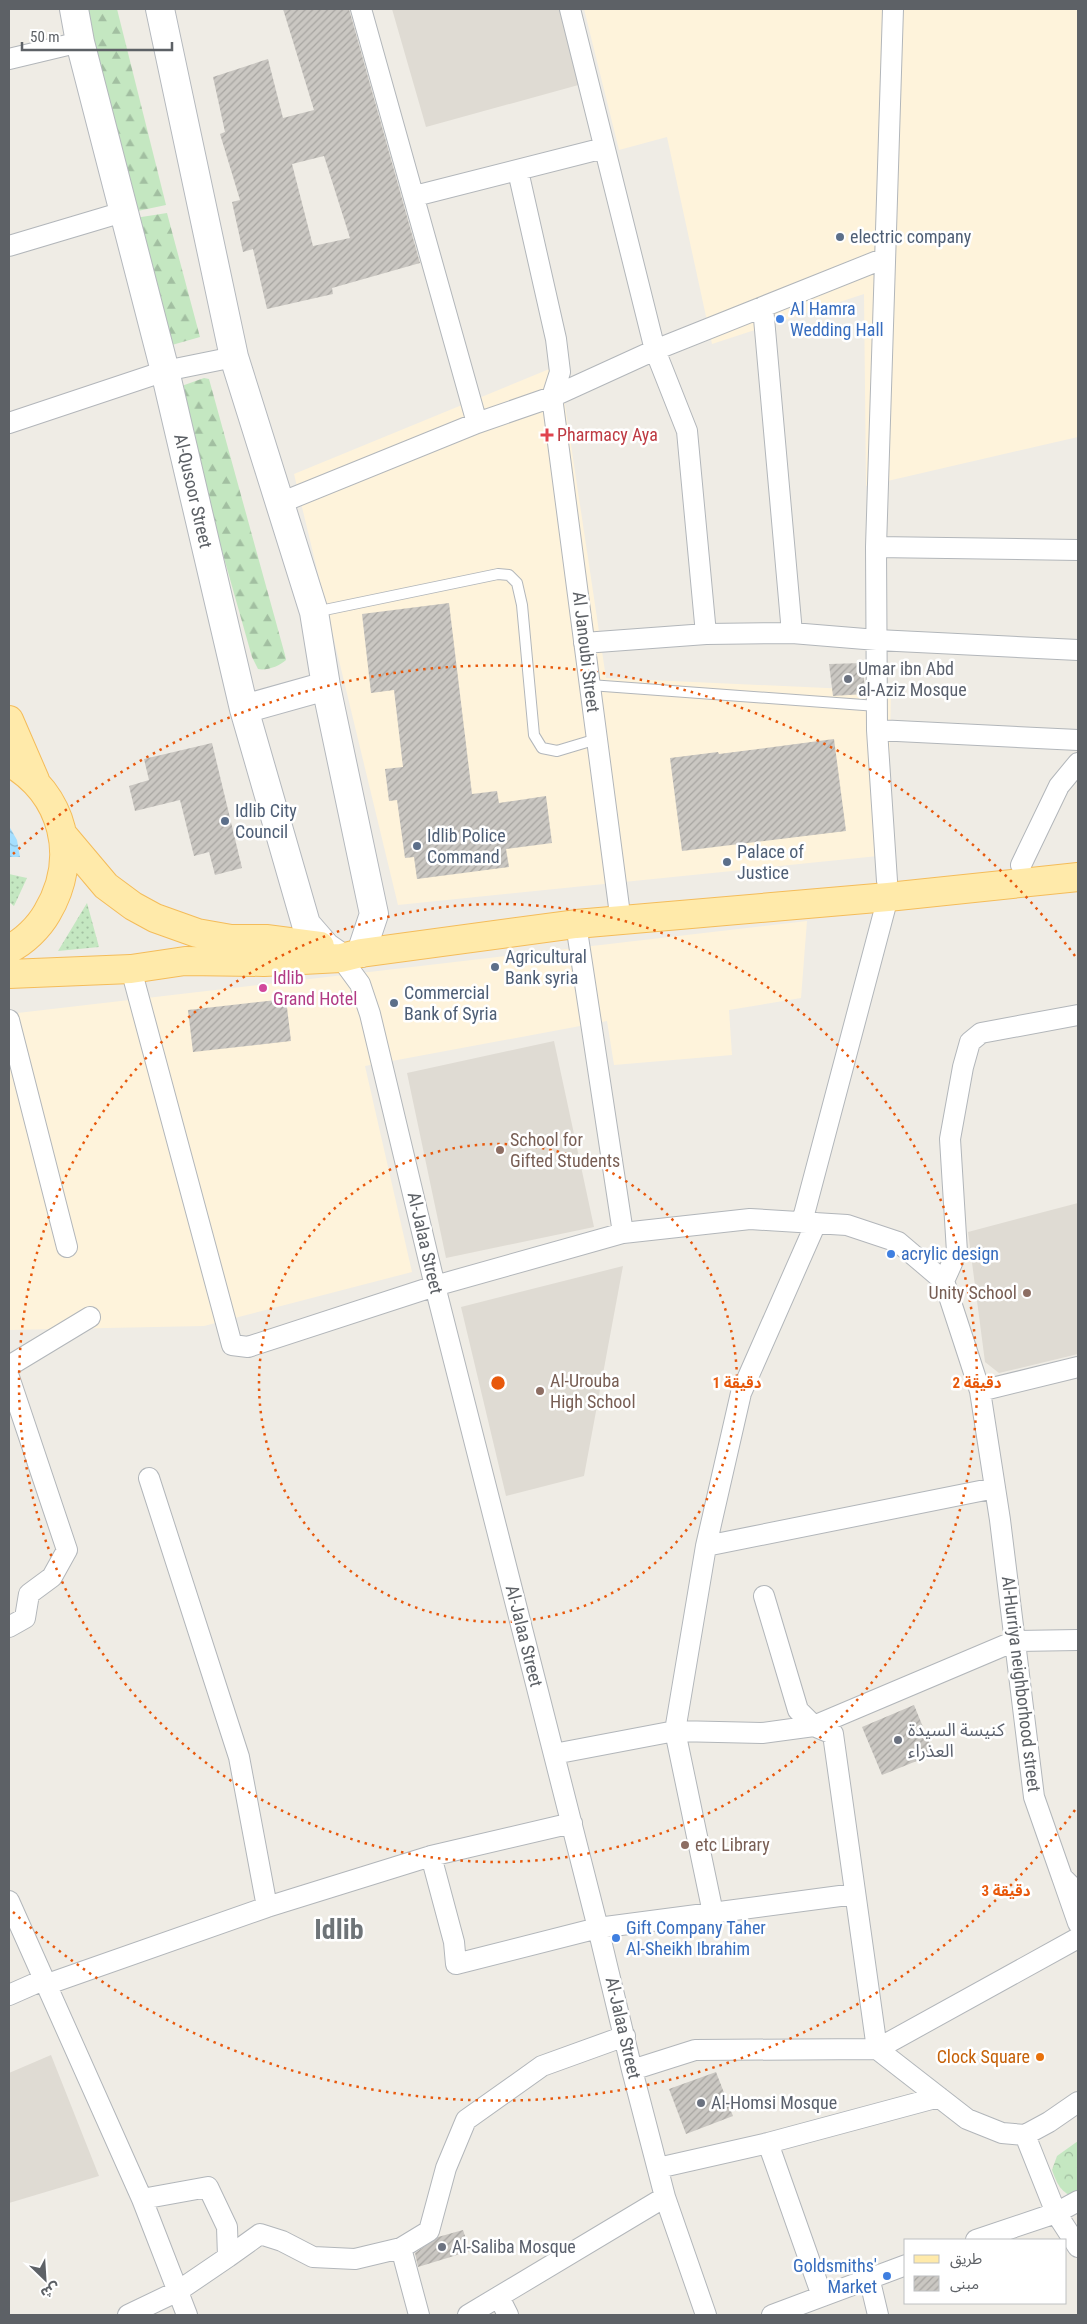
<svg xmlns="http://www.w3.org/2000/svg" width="1087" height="2324" font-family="'Roboto Condensed','Noto Sans Arabic',sans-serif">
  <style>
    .commercial { fill: #fef3db }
    .education { fill: #dfdbd3 }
    .grass { fill: url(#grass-dots) }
    .forest { fill: url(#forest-firs) }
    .park { fill: url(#park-crowns) }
    .water { fill: url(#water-waves) }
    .building { fill: url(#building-hatch); fill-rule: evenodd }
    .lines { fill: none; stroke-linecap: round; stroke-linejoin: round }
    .lane-casing { stroke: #b2b6ba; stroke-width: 12 }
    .street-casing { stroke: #b2b6ba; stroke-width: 22 }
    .secondary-casing { stroke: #b4b8bd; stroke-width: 30 }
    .primary-casing { stroke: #f4bc5a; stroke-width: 30 }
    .lane { stroke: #fff; stroke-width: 10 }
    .street { stroke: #fff; stroke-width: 20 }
    .secondary { stroke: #fff; stroke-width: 28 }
    .primary { stroke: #ffeaaa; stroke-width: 28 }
    .ring { fill: none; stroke: #e8590c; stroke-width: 2.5; stroke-dasharray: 2.5 5 }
    .service-dot { fill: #5c6f8a; stroke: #fff; stroke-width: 2 }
    .shop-dot { fill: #3f7fe0; stroke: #fff; stroke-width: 2 }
    .health-dot { fill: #e0444e; stroke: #fff; stroke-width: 2 }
    .worship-dot { fill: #6b7280; stroke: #fff; stroke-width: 2 }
    .hotel-dot { fill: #d1479c; stroke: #fff; stroke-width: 2 }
    .education-dot { fill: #8d6e63; stroke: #fff; stroke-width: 2 }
    .food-dot { fill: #e8710a; stroke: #fff; stroke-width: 2 }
    .labels { text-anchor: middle; stroke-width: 5; stroke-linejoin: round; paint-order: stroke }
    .service-label { font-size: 18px; fill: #4e5e75; stroke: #fff; text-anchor: start }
    .shop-label { font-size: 18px; fill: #366cbe; stroke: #fff; text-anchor: start }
    .health-label { font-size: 18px; fill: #be3a42; stroke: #fff; text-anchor: start }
    .street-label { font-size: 18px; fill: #5d6166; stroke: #fff }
    .worship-label { font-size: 18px; fill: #5b616d; stroke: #fff; text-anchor: start }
    .hotel-label { font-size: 18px; fill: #b23c85; stroke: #fff; text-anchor: start }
    .education-label { font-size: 18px; fill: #785e54; stroke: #fff; text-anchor: start }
    .food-label { font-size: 18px; fill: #c56008; stroke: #fff; text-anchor: end }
    .town-label { font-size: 28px; font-weight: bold; fill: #6e7478; stroke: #fff }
    .centre { fill: #e8590c; stroke: #fff; stroke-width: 2.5 }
    .ring-label { font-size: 15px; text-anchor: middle; font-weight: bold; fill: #e8590c; stroke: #fff; stroke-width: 5; stroke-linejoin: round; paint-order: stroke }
  </style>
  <defs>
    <pattern id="grass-dots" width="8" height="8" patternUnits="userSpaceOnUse" patternTransform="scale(1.25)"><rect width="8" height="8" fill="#c4e7c1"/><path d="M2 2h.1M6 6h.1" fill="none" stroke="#a2bfa1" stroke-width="1.8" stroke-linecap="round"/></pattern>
    <pattern id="forest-firs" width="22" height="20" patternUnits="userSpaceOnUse" patternTransform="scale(1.25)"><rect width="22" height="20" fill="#c4e7c1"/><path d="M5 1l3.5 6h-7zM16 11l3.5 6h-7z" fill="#a2bfa1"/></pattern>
    <pattern id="park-crowns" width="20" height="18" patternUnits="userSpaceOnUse" patternTransform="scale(1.25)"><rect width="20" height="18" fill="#c4e7c1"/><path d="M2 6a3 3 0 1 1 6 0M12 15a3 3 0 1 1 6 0" fill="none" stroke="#a2bfa1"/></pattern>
    <pattern id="water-waves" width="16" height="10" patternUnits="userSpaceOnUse" patternTransform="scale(1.25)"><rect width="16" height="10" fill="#a5dfff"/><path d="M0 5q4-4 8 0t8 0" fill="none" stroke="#8ab8d2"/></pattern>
    <pattern id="building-hatch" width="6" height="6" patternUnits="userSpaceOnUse" patternTransform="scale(1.25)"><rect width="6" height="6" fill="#cac7c2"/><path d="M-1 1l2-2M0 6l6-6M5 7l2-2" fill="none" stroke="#a7a5a1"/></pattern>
  </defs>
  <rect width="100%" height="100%" fill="#efece5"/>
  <!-- commercial -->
  <path class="commercial" d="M 584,9 L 1078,9 L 1078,437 L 866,486 L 864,294 L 712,344 L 667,137 L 619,150 Z
    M 559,365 L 606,678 L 891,691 L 888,855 L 398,905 L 294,474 Z
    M 807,921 L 801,998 L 729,1010 L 732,1055 L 614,1065 L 607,1021 L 365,1066 L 412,1272 L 204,1326 L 9,1330 L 9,1014 Z"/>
  <!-- education -->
  <path class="education" d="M 392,9 L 562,9 L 582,84 L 426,127 Z
    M 554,1041 L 594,1227 L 446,1258 L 407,1073 Z
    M 1078,1203 L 1078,1354 L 999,1373 L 985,1362 L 968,1232 Z
    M 623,1266 L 584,1476 L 506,1496 L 461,1307 Z
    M 51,2055 L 99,2176 L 9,2203 L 9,2073 Z"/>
  <!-- grass -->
  <path class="grass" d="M 9,874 L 27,878 L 14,906 L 9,902 Z
    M 87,903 L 99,947 L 58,951 Z"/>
  <!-- forest -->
  <path class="forest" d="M 85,9 L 117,9 L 166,205 L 133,212 Z
    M 167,213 L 200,337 L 165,347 L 135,218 Z
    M 204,378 L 209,379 L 285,655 L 286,660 C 280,666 266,671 258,669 L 252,657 L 176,388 Z"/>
  <!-- park -->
  <path class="park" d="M 1078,2141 L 1078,2198 L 1076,2198 C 1061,2193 1057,2184 1052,2170 L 1057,2156 Z"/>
  <!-- water -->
  <path class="water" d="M 9,826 L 17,840 L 20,857 L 9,857 Z"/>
  <!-- building -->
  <path class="building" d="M 283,9 L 349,9 L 420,263 L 332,288 L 333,294 L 267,309 L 253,249 L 243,252 L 232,202 L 240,200 L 220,134 L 225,132 L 213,77 L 268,59 L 283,118 L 314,110 ZM 324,156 L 350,238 L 313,246 L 292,164 Z
    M 449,603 L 472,794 L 497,791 L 499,803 L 546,796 L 552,843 L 506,849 L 509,867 L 417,879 L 414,857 L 405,858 L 397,800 L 389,801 L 385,769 L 403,767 L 394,690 L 371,693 L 362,614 Z
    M 863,663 L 865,694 L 833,696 L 829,664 Z
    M 834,739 L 846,831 L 682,851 L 670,758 L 718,752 L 719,754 Z
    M 212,743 L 242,868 L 215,875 L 209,852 L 194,856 L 180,800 L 135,811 L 129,786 L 149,780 L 144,759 Z
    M 286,999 L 291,1041 L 193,1052 L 188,1010 Z
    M 914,1705 L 934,1754 L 882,1775 L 862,1727 Z
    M 716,2072 L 733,2116 L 686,2134 L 669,2089 Z
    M 463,2230 L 470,2251 L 418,2267 L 415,2253 L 438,2237 Z"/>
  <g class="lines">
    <defs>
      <path id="lane" d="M 315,612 L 498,574 L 509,575 L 517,583 L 522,605 L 534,735 L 542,748 L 557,751 L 597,739
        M 590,685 L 877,706"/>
      <path id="street" d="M 361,9 L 477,423
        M 570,9 L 655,350 L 687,431 L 706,634
        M 9,59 L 80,42
        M 518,171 L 556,339 L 560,372 L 552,397 L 619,907
        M 415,196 L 604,148
        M 9,246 L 123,212
        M 763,307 L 792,633
        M 9,423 L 165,371 L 234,357
        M 280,503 L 477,423 L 552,397 L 655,350 L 885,258
        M 876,547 L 1078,550
        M 584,643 L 706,634 L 792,633 L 877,640 L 1078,650
        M 877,730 L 1078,740
        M 1021,865 L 1059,786 L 1078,763
        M 887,881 L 877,730 L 876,547 L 893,9
        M 576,924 L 623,1233
        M 341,958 L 360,984 L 370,1014 L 435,1286 L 598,1928 L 632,2070 L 665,2197 L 706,2315
        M 131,969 L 232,1345 L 248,1347 L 435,1286 L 623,1233 L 750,1219 L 847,1225 L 898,1242 L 944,1281 L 980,1391 L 1000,1520 L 1034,1797 L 1062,1877
        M 9,1020 L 67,1247
        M 802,1222 L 888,897
        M 944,1281 L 957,1252 L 950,1139 L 963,1067 L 970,1042 L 981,1033 L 1078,1015
        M 9,1366 L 90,1317
        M 9,1377 L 67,1550 L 52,1577 L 29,1594 L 25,1618 L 9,1627
        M 980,1391 L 1078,1367
        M 149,1478 L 239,1757 L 267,1907
        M 706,1546 L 995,1488
        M 764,1596 L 798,1710 L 814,1726 L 833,1734 L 877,2049 L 1078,1938
        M 554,1754 L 675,1731 L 762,1733 L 814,1726 L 1015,1641 L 1078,1640
        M 431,1856 L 454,1942 L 456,1964 L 598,1928 L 855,1894
        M 1078,1893 L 1062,1877 L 1078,1923
        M 9,1901 L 142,2199 L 187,2315
        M 713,1913 L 675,1731 L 706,1546 L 741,1393 L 816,1223
        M 45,1985 L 267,1907 L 431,1856 L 572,1823
        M 9,1995 L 43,1980
        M 632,2070 L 695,2050 L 877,2049 L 967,2119 L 1002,2133 L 1025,2135 L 1049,2122 L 1078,2102
        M 1025,2135 L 1056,2213 L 1078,2247
        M 768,2143 L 822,2296
        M 658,2168 L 768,2143 L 939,2097
        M 976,2240 L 1056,2213 L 1078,2201
        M 228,2257 L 260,2234 L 282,2241 L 313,2257 L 355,2259 L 401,2248
        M 869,2277 L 878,2315
        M 499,2297 L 508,2315
        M 128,2315 L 178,2291 L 228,2257 L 227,2227 L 208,2187 L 142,2199
        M 419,2315 L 401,2248 L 429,2231 L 446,2168 L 466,2120 L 542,2066 L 625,2036
        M 468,2315 L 665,2197
        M 772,2315 L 906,2265"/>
      <path id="secondary" d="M 74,9 L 80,42 L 165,371 L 244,709 L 306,924 L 326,947 L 339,956
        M 160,9 L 234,357 L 314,612 L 326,686 L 374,914 L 361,953
        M 244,709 L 326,686"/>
      <path id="primary" d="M 9,720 L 35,780
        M 9,762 C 64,794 80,858 47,913 C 39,927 24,942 9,949
        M 63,835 L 106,886 L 133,906 L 155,918 L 197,933 L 231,939 L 266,939 L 320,946
        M 9,974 L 131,969 L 185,961 L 264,962 L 341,958 L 361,953 L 576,924 L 888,897 L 1078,877"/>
    </defs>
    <!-- lane casing -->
    <use href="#lane" class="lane-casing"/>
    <!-- street casing -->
    <use href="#street" class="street-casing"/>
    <!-- secondary casing -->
    <use href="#secondary" class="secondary-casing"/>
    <!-- primary casing -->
    <use href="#primary" class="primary-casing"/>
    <!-- lane -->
    <use href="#lane" class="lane"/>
    <!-- street -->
    <use href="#street" class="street"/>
    <!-- secondary -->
    <use href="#secondary" class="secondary"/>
    <!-- primary -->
    <use href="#primary" class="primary"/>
  </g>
  <!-- distance rings -->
  <g class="ring">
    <circle cx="498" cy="1383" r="239"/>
    <circle cx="498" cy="1383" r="479"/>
    <path d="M1075 1810A718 718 0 0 1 13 1912M13 854A718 718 0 0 1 1075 956"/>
  </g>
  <!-- markers -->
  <g class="service-dot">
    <circle cx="840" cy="237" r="5"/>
    <circle cx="225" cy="821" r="5"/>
    <circle cx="417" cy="846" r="5"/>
    <circle cx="727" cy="862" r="5"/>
    <circle cx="495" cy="967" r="5"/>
    <circle cx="394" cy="1003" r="5"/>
  </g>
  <g class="shop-dot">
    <circle cx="780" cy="319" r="5"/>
    <circle cx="891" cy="1254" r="5"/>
    <circle cx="616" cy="1938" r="5"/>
    <circle cx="887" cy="2276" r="5"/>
  </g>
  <path class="health-dot" d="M544.5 427.5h5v5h5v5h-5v5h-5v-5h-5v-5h5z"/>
  <g class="worship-dot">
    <circle cx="848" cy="679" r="5"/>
    <circle cx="898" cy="1740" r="5"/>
    <circle cx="701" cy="2103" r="5"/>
    <circle cx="442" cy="2247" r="5"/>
  </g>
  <circle class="hotel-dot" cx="263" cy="988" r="5"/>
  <g class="education-dot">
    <circle cx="500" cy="1150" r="5"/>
    <circle cx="1027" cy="1293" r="5"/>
    <circle cx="540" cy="1391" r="5"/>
    <circle cx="685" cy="1845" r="5"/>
  </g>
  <circle class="food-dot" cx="1040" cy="2057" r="5"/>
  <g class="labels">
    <!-- service labels -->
    <g class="service-label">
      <text x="850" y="243">electric company</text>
      <text x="235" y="817">Idlib City<tspan x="235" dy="21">Council</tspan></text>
      <text x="427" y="842">Idlib Police<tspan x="427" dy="21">Command</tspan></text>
      <text x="737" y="858">Palace of<tspan x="737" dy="21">Justice</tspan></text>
      <text x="505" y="963">Agricultural<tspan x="505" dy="21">Bank syria</tspan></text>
      <text x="404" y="999">Commercial<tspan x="404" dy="21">Bank of Syria</tspan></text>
    </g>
    <!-- shop labels -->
    <g class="shop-label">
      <text x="790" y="315">Al Hamra<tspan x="790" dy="21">Wedding Hall</tspan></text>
      <text x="901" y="1260">acrylic design</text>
      <text x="626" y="1934">Gift Company Taher<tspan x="626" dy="21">Al-Sheikh Ibrahim</tspan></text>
      <text x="877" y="2272" text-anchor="end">Goldsmiths'<tspan x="877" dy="21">Market</tspan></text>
    </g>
    <!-- health labels -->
    <g class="health-label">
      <text x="557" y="441">Pharmacy Aya</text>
    </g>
    <!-- street labels -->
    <g class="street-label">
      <text transform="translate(193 491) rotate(77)" y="6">Al-Qusoor Street</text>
      <text transform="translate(586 652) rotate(83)" y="6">Al Janoubi Street</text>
      <text transform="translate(425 1243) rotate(77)" y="6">Al-Jalaa Street</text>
      <text transform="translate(524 1636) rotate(76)" y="6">Al-Jalaa Street</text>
      <text transform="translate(1021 1684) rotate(83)" y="6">Al-Hurriya neighborhood street</text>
      <text transform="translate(623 2028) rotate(77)" y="6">Al-Jalaa Street</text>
    </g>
    <!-- worship labels -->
    <g class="worship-label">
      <text x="858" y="675">Umar ibn Abd<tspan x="858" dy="21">al-Aziz Mosque</tspan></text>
      <text x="908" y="1736">كنيسة السيدة<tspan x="908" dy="21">العذراء</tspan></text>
      <text x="711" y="2109">Al-Homsi Mosque</text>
      <text x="452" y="2253">Al-Saliba Mosque</text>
    </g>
    <!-- hotel labels -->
    <g class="hotel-label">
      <text x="273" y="984">Idlib<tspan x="273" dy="21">Grand Hotel</tspan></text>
    </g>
    <!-- education labels -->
    <g class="education-label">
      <text x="510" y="1146">School for<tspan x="510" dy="21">Gifted Students</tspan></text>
      <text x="1017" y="1299" text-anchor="end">Unity School</text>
      <text x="550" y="1387">Al-Urouba<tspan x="550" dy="21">High School</tspan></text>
      <text x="695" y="1851">etc Library</text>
    </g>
    <!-- food labels -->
    <g class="food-label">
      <text x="1030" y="2063">Clock Square</text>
    </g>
    <!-- town labels -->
    <g class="town-label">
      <text x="339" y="1939">Idlib</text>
    </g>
  </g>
  <circle cx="498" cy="1383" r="8" class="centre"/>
  <g class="ring-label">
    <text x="737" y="1388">1 دقيقة</text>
    <text x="977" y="1388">2 دقيقة</text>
    <text x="1006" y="1896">3 دقيقة</text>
  </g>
  <!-- border -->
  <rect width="1087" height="2324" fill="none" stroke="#5d6166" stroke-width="20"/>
  <!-- legend -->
  <rect x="904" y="2239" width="162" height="65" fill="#ffffff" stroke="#bec0c2"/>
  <rect x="914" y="2255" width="25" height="8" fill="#ffeaaa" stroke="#bec0c2"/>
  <text x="950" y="2264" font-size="15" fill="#5d6166">طريق</text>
  <rect x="914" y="2276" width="25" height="15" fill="url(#building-hatch)" stroke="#bec0c2"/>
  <text x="950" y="2289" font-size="15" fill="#5d6166">مبنى</text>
  <!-- north arrow -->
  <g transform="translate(45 2279) rotate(155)" stroke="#ffffff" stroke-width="4" paint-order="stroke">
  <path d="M0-4L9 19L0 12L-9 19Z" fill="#5d6166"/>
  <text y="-8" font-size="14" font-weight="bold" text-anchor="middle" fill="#5d6166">ش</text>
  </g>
  <!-- scale -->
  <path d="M22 42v8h150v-8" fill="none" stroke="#5d6166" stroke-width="2.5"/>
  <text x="30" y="42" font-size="15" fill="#5d6166" stroke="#ffffff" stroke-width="4" paint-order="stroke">50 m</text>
</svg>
